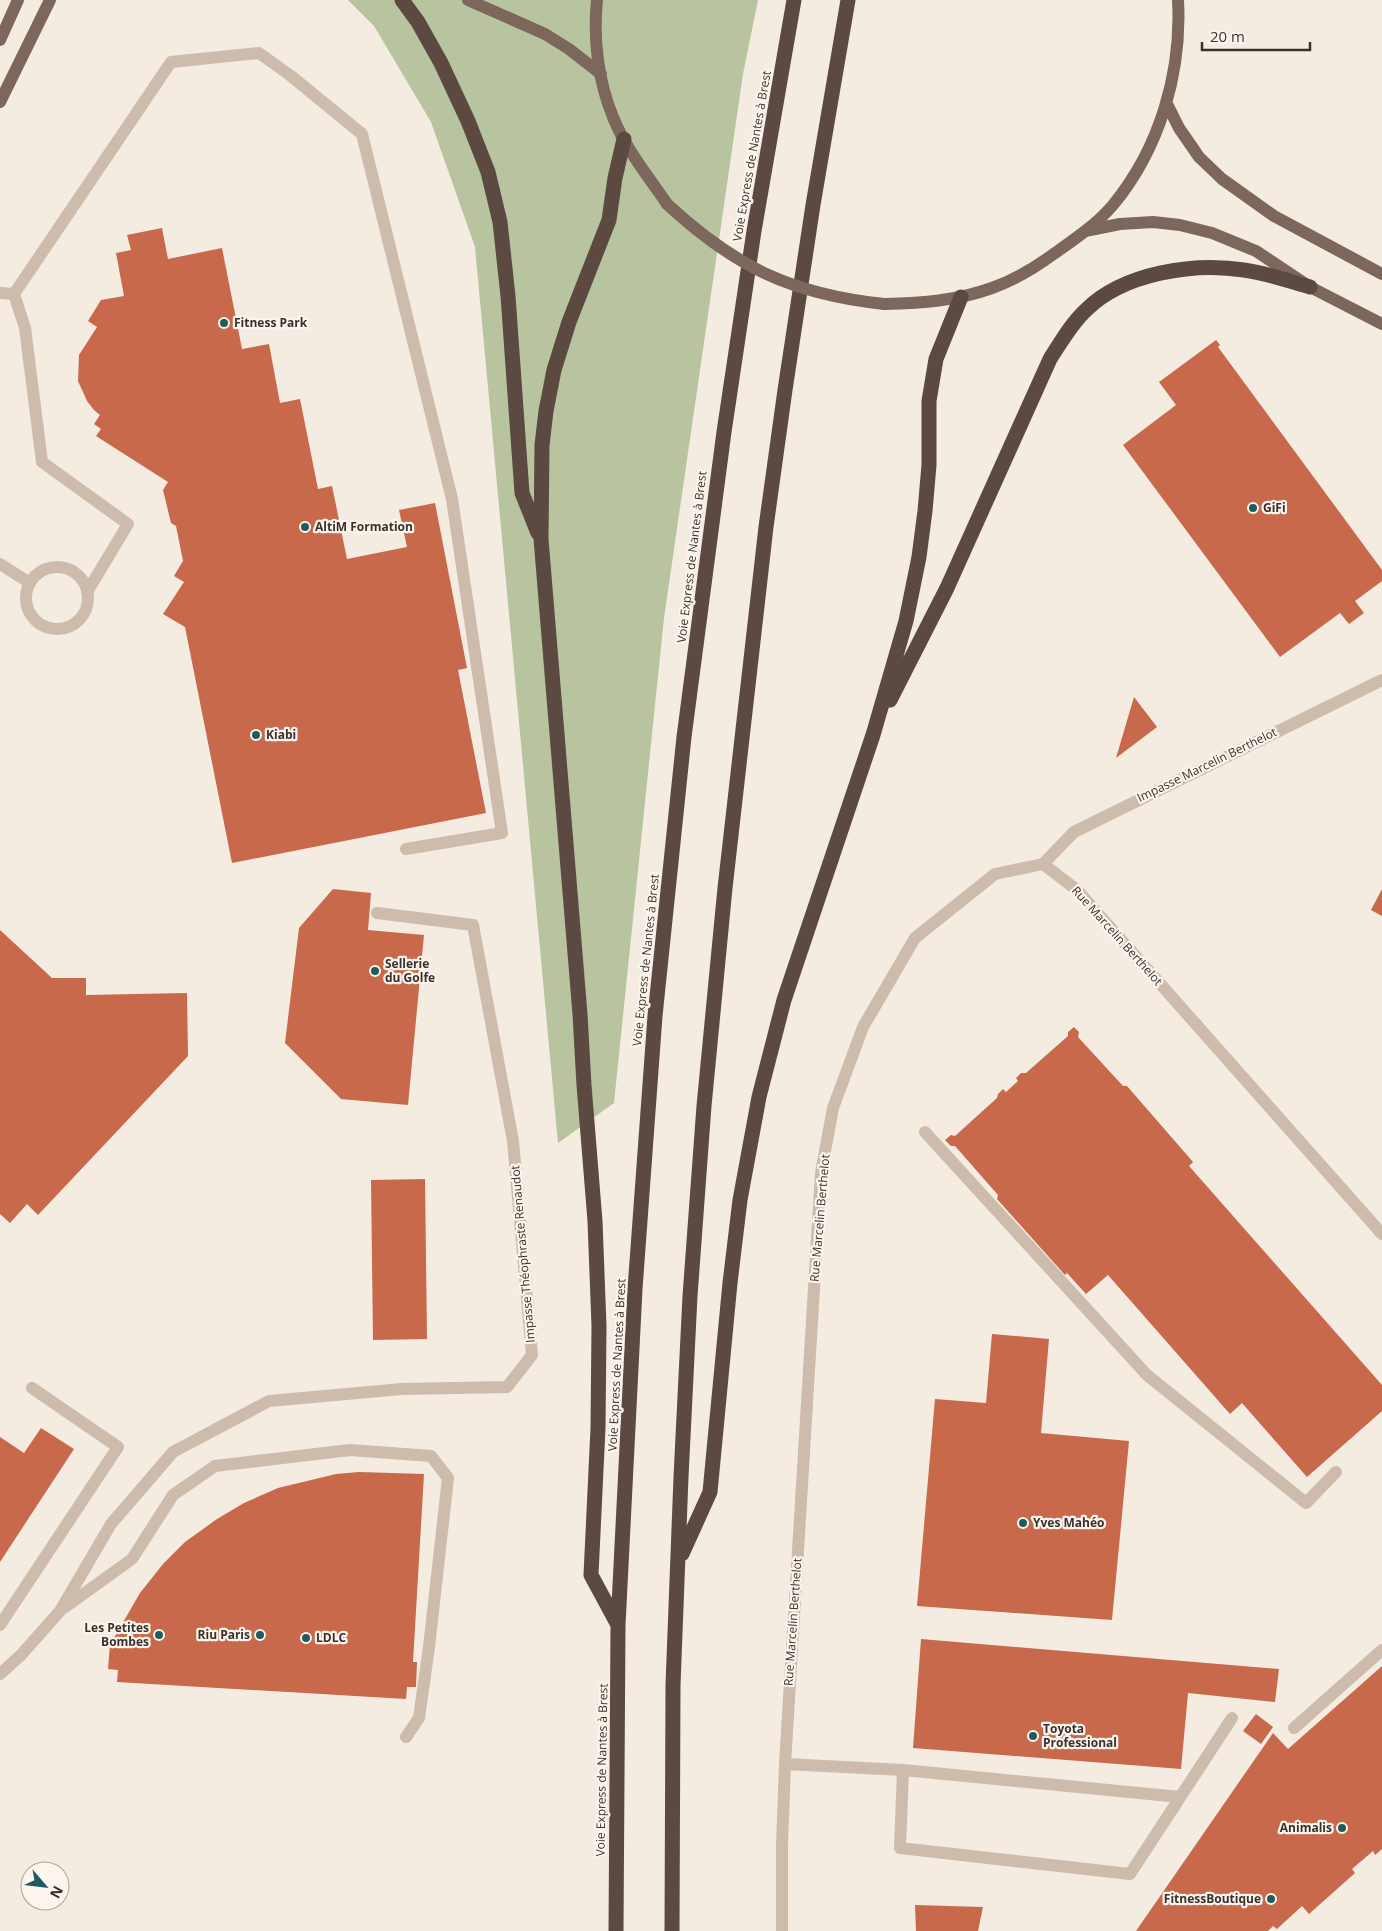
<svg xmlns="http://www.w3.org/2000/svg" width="1382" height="1931" font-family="'Open Sans',sans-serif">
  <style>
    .green { fill: #b8c4a0 }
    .building { fill: #c8694b }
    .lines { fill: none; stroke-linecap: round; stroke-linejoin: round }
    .minor { stroke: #cdbbac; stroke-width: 12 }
    .major { stroke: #7d675c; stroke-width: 12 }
    .highway { stroke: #5c4a42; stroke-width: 15 }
    .major-bridge { stroke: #7d675c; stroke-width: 12 }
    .poi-dot { fill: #1f5a5e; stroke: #fbf5ee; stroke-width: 2 }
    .labels { text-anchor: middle; stroke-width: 4.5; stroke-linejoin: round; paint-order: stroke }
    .street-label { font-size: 12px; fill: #3b302b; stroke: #fbf5ee }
    .poi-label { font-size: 12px; font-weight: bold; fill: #3b302b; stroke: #fbf5ee; text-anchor: start }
  </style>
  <rect width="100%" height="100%" fill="#f4ebe1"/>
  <!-- green -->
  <path class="green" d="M 348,0 L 758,0 L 743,74 L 664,618 L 614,1103 L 558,1143 L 475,247 L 431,122 L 374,26 Z"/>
  <!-- building -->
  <path class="building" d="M 162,228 L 168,259 L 222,248 L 242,349 L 269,344 L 280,403 L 300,399 L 318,489 L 332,486 L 347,559 L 407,547 L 399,510 L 435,503 L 467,668 L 458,670 L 486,813 L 232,863 L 185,627 L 163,614 L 184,582 L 174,576 L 183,561 L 176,526 L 171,523 L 163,490 L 168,482 L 96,436 L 101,429 L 94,424 L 100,415 L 94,410 L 87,401 L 78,381 L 79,355 L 97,327 L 88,321 L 101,300 L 124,296 L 116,253 L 131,250 L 127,235 Z
    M 1216,340 L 1220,345 L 1218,347 L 1382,570 L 1382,581 L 1355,601 L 1364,613 L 1349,624 L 1340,613 L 1280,657 L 1123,445 L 1176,405 L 1159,382 Z
    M 1134,697 L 1157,727 L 1116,758 Z
    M 333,889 L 371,893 L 368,930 L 424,935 L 408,1105 L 341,1099 L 285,1043 L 299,928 Z
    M 1382,889 L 1382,916 L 1371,910 Z
    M 0,930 L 52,978 L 86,978 L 86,995 L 187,993 L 188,1056 L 38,1215 L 27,1204 L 10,1223 L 0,1214 Z
    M 1074,1027 L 1079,1032 L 1078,1037 L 1123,1086 L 1127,1086 L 1193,1162 L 1189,1166 L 1382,1385 L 1382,1411 L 1307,1477 L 1242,1403 L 1230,1414 L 1108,1275 L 1086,1294 L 1067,1273 L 1065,1275 L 997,1199 L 998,1195 L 955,1146 L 951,1146 L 945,1140 L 951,1135 L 955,1136 L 997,1098 L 998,1094 L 1003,1089 L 1006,1092 L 1018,1081 L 1016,1078 L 1021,1073 L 1026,1073 L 1068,1036 L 1068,1032 Z
    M 425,1179 L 427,1339 L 373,1340 L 371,1180 Z
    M 992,1334 L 1049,1339 L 1041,1433 L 1129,1441 L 1112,1620 L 917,1606 L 935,1399 L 986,1403 Z
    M 41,1428 L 74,1449 L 0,1562 L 0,1437 L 24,1453 Z
    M 359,1472 L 424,1474 L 413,1662 L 417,1662 L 416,1687 L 407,1687 L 406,1699 L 117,1682 L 118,1670 L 108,1669 L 110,1644 L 114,1644 L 114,1638 L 140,1593 L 163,1564 L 185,1542 L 217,1519 L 244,1503 L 278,1488 L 336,1474 Z
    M 921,1639 L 1279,1669 L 1275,1702 L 1188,1693 L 1181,1769 L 913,1748 Z
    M 1382,1666 L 1382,1849 L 1375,1855 L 1373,1851 L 1352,1869 L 1355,1873 L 1309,1914 L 1302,1906 L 1277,1929 L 1273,1926 L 1268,1931 L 1136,1931 L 1273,1733 L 1288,1749 Z
    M 1256,1714 L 1273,1727 L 1261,1744 L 1243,1731 Z
    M 915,1905 L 983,1907 L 978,1931 L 916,1931 Z"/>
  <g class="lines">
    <!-- minor -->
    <path class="minor" d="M 0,293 L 14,294 L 25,328 L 42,462 L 128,524 L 87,592
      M 14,294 L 171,62 L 259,53 L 291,76 L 362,134 L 452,499 L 502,833 L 406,849
      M 0,564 L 30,583
      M26 598a31 31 0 1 1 62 0a31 31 0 1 1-62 0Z
      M 1043,864 L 1074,832 L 1382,680
      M 925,1132 L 1147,1375 L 1306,1503 L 1336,1472
      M 64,1608 L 132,1559 L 173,1495 L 215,1466 L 350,1450 L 431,1456 L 448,1478 L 429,1647 L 419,1718 L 406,1737
      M 0,1625 L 118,1447 L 32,1388
      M 0,1674 L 21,1655 L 60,1611 L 111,1524 L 173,1452 L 269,1401 L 402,1389 L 507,1387 L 532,1355 L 513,1141 L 473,925 L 377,913
      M 1294,1728 L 1382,1650
      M 785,1764 L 903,1770 L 1180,1797
      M 903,1770 L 900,1848 L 1130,1874 L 1232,1718
      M 782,1931 L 782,1845 L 785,1764 L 821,1173 L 833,1108 L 863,1027 L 915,938 L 995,874 L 1043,864 L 1077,890 L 1382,1234"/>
    <!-- major -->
    <path class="major" d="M 468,0 L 545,34 L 569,49 L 601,74
      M 597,0 C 593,38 598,81 613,117 C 625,148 648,176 667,204
      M 0,40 L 18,0
      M 0,102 L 50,0
      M 1167,104 L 1179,128 L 1199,157 L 1222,179 L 1274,216 L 1382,274
      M 1085,231 L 1120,224 L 1153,222 L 1180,225 L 1212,233 L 1256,251 L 1310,287 L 1382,324
      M 884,304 C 922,303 956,301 992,288 C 1015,280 1036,267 1055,253 C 1075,239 1097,224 1113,205 C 1160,148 1182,72 1178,0"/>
    <!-- highway -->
    <path class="highway" d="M 402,0 L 418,22 L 441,63 L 468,121 L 488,172 L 500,222 L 508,296 L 522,493 L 538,533
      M 890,700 L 947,588 L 1050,359 C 1061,342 1071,324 1086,310 C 1123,273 1194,262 1244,270 C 1266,273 1289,281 1310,287
      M 682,1554 L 710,1492 L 730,1283 L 740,1200 L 759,1097 L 784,1000 L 873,735 L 906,621 L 919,557 L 925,511 L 929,465 L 929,401 L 936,359 L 961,297
      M 618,1625 L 591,1575 L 598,1428 L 599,1326 L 595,1221 L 584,1085 L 580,1014 L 541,539 L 542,445 L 546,411 L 554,370 L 569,322 L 609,220 L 615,178 L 624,139
      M 616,1931 L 618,1625 L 635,1289 L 655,1016 L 684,737 L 724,432 L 754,231 L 794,0
      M 672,1931 L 673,1685 L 681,1477 L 690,1296 L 704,1106 L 725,888 L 766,527 L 785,390 L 813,205 L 848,0"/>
    <!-- major-bridge -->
    <path class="major-bridge" d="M 667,204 C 735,267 791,294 884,304"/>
  </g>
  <!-- markers -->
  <g class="poi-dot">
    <circle cx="224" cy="323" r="5"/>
    <circle cx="1253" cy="508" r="5"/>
    <circle cx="305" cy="527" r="5"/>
    <circle cx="256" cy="735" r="5"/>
    <circle cx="375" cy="971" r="5"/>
    <circle cx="1023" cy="1523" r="5"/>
    <circle cx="159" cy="1635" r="5"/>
    <circle cx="260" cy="1635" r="5"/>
    <circle cx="306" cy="1638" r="5"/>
    <circle cx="1033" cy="1736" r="5"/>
    <circle cx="1342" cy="1828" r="5"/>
    <circle cx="1271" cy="1899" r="5"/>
  </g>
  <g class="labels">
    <!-- street labels -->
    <g class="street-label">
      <text transform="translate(752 156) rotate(-80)" y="4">Voie Express de Nantes à Brest</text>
      <text transform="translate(692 557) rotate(-83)" y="4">Voie Express de Nantes à Brest</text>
      <text transform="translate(1207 765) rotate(-26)" y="4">Impasse Marcelin Berthelot</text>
      <text transform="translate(1117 936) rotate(48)" y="4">Rue Marcelin Berthelot</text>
      <text transform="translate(646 960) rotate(-84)" y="4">Voie Express de Nantes à Brest</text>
      <text transform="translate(820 1218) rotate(-85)" y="4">Rue Marcelin Berthelot</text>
      <text transform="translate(523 1254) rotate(-95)" y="4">Impasse Théophraste Renaudot</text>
      <text transform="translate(617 1365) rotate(-87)" y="4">Voie Express de Nantes à Brest</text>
      <text transform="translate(793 1622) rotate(-86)" y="4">Rue Marcelin Berthelot</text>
      <text transform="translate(602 1770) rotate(-89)" y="4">Voie Express de Nantes à Brest</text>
    </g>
    <!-- poi labels -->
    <g class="poi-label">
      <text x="234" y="327">Fitness Park</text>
      <text x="1263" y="512">GiFi</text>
      <text x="315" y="531">AltiM Formation</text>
      <text x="266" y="739">Kiabi</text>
      <text x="385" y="968">Sellerie<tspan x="385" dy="14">du Golfe</tspan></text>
      <text x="1033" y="1527">Yves Mahéo</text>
      <text x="149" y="1632" text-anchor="end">Les Petites<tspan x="149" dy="14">Bombes</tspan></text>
      <text x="250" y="1639" text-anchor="end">Riu Paris</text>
      <text x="316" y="1642">LDLC</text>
      <text x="1043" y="1733">Toyota<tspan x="1043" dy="14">Professional</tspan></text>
      <text x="1332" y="1832" text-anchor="end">Animalis</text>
      <text x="1261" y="1903" text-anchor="end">FitnessBoutique</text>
    </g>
  </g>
  <!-- north arrow -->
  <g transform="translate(45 1886) rotate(118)"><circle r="24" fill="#fbf5ee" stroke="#aea6a0"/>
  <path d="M0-4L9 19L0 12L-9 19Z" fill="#1f5a5e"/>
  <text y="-8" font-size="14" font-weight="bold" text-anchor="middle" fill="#3b302b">N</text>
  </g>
  <!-- scale -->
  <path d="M1202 42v8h108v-8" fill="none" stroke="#3b302b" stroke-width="2.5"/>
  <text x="1210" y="42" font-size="15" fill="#3b302b" stroke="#fbf5ee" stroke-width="4" paint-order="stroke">20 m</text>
</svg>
